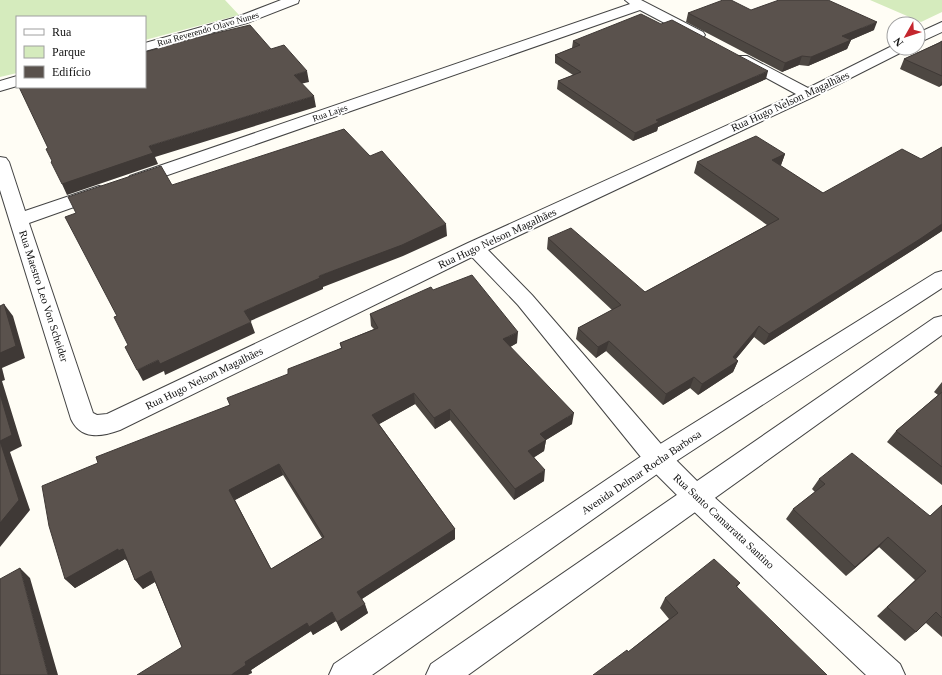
<svg xmlns="http://www.w3.org/2000/svg" width="942" height="675" font-family="'Times New Roman',serif">
  <style>
    .green { fill: #d5ebbd }
    .lines { fill: none; stroke-linecap: round; stroke-linejoin: round }
    .minor-casing { stroke: #444; stroke-width: 2 }
    .tertiary-casing { stroke: #444; stroke-width: 2 }
    .minor { fill: #fff; fill-rule: evenodd }
    .tertiary { fill: #fff; fill-rule: evenodd }
    .wall { fill: #4d4742; fill-rule: evenodd }
    .shaded-wall { fill: #3f3936 }
    .building { fill: #5a524d; stroke: #3f3936; fill-rule: evenodd }
    .labels { text-anchor: middle; stroke-width: 4; stroke-linejoin: round; paint-order: stroke }
    .far-street-label { font-size: 9px; fill: #111; stroke: #fff }
    .street-label { font-size: 11px; fill: #111; stroke: #fff }
  </style>
  <rect width="100%" height="100%" fill="#fffdf5"/>
  <!-- green -->
  <path class="green" d="M 0,0 L 225,0 L 239,15 L 145,40 L 145,17 L 17,17 L 17,73 L 0,77 Z
    M 870,0 L 942,0 L 942,12 L 921,22 Z"/>
  <g class="lines">
    <defs>
      <path id="minor" d="M 281,0 L 299,0 L 298,3 L 247,23 L 145,51 L 145,43 L 237,17 Z
        M 625,0 L 641,0 L 703,32 L 705,35 L 703,38 L 693,38 L 640,10 L 142,184 L 136,185 L 130,184 L 127,180 L 130,176 L 630,4 Z
        M 942,22 L 942,32 L 918,43 L 918,33 Z
        M 894,45 L 894,48 L 906,48 L 904,51 L 813,97 L 488,250 L 532,295 L 667,451 L 704,488 L 900,664 L 905,675 L 866,675 L 686,504 L 649,467 L 518,305 L 472,257 L 120,430 C 101,437 81,440 71,419 L 0,190 L 0,157 L 6,158 L 9,162 L 25,211 L 99,186 L 105,188 L 108,192 L 105,196 L 29,223 L 93,413 L 97,415 L 107,414 L 468,243 L 796,94 L 737,62 L 735,59 L 737,56 L 747,56 L 808,88 Z
        M 17,76 L 17,86 L 0,91 L 0,81 Z"/>
      <path id="tertiary" d="M 942,271 L 942,288 L 667,467 L 372,675 L 329,675 L 334,664 L 649,451 L 935,273 Z
        M 942,316 L 942,335 L 468,675 L 426,675 L 431,664 L 934,318 Z"/>
    </defs>
    <!-- minor casing -->
    <use href="#minor" class="minor-casing"/>
    <!-- tertiary casing -->
    <use href="#tertiary" class="tertiary-casing"/>
    <!-- minor -->
    <use href="#minor" class="minor"/>
    <!-- tertiary -->
    <use href="#tertiary" class="tertiary"/>
  </g>
  <!-- wall -->
  <path class="wall" d="M 751,10 L 874,30 L 851,40 L 847,49 L 808,66 L 799,65 L 782,72 L 686,22 L 688,13 Z
    M 573,41 L 766,79 L 658,127 L 657,131 L 633,141 L 557,89 L 558,81 L 573,75 L 555,63 L 555,55 L 572,48 Z
    M 942,41 L 942,85 L 939,87 L 900,69 L 904,59 Z
    M 942,147 L 942,231 L 913,250 L 764,345 L 754,337 L 736,359 L 738,361 L 733,372 L 698,395 L 690,388 L 663,405 L 606,351 L 596,358 L 576,339 L 578,328 L 612,310 L 547,249 L 548,238 L 645,292 L 767,225 L 694,173 L 697,162 L 785,154 L 781,165 L 779,165 L 823,193 L 921,159 Z
    M 433,290 L 517,343 L 510,347 L 572,424 L 546,440 L 544,451 L 534,457 L 544,481 L 514,500 L 450,420 L 435,429 L 415,404 L 379,424 L 455,529 L 455,539 L 362,599 L 368,613 L 341,631 L 336,621 L 313,635 L 311,631 L 251,670 L 252,673 L 182,647 L 155,582 L 143,589 L 135,580 L 127,561 L 125,559 L 75,588 L 65,579 L 98,463 L 230,405 L 288,374 L 341,348 L 340,343 L 374,329 L 371,326 L 370,314 ZM 283,475 L 322,538 L 271,569 L 235,500 Z
    M 942,382 L 942,485 L 887,442 L 896,431 L 938,395 L 934,392 Z
    M 819,479 L 930,516 L 942,505 L 942,637 L 926,623 L 916,632 L 905,641 L 877,616 L 915,580 L 879,547 L 846,576 L 786,519 L 793,509 L 815,492 L 812,489 Z
    M 740,583 L 737,587 L 628,652 L 669,619 L 660,608 L 665,598 Z"/>
  <!-- shaded-wall -->
  <path class="shaded-wall" d="M 877,22 L 874,30 L 839,45 L 842,36 Z
    M 851,40 L 847,49 L 808,66 L 811,57 Z
    M 802,56 L 799,65 L 782,72 L 785,63 Z
    M 307,71 L 309,82 L 296,85 L 294,75 Z
    M 768,71 L 766,79 L 658,127 L 657,131 L 633,141 L 635,133 L 656,120 Z
    M 942,81 L 942,85 L 939,87 Z
    M 314,96 L 316,107 L 155,157 L 158,164 L 67,195 L 62,184 L 149,146 Z
    M 785,154 L 781,165 L 767,172 L 772,160 Z
    M 446,224 L 447,236 L 403,256 L 323,287 L 323,289 L 248,322 L 244,311 L 319,276 Z
    M 942,224 L 942,231 L 913,250 L 764,345 L 769,334 Z
    M 4,304 L 13,316 L 25,358 L 2,368 L 5,380 L 2,381 L 22,446 L 10,452 L 30,510 L 0,547 L 0,353 Z
    M 251,322 L 255,333 L 165,375 L 164,371 L 143,381 L 137,370 L 158,360 Z
    M 759,326 L 754,337 L 730,366 L 738,361 L 733,372 L 698,395 L 702,384 L 733,357 Z
    M 518,332 L 517,343 L 503,351 L 503,339 Z
    M 609,341 L 606,351 L 596,358 L 598,347 Z
    M 694,377 L 690,388 L 663,405 L 666,394 Z
    M 414,393 L 415,404 L 374,427 L 372,415 Z
    M 450,409 L 450,420 L 435,429 L 434,418 Z
    M 574,413 L 572,424 L 546,440 L 544,451 L 527,462 L 528,451 L 540,434 Z
    M 279,464 L 283,475 L 235,500 L 229,490 Z
    M 545,470 L 544,481 L 514,500 L 515,489 Z
    M 455,529 L 455,539 L 360,600 L 357,592 Z
    M 888,537 L 879,547 L 846,576 L 855,567 Z
    M 118,549 L 123,549 L 131,559 L 127,561 L 125,559 L 75,588 L 65,579 Z
    M 20,568 L 30,578 L 58,675 L 48,675 Z
    M 151,571 L 158,580 L 143,589 L 135,580 Z
    M 365,604 L 368,613 L 341,631 L 337,622 Z
    M 332,612 L 336,621 L 313,635 L 309,627 Z
    M 307,623 L 311,631 L 251,670 L 252,673 L 248,675 L 231,675 L 245,662 Z"/>
  <!-- building -->
  <path class="building" d="M 723,0 L 731,0 L 751,10 L 779,0 L 828,0 L 877,22 L 842,36 L 851,40 L 811,57 L 802,56 L 785,63 L 688,13 Z
    M 641,14 L 661,24 L 672,20 L 768,71 L 656,120 L 659,122 L 635,133 L 558,81 L 581,72 L 555,55 L 580,45 L 573,41 Z
    M 250,25 L 271,49 L 284,45 L 307,71 L 294,75 L 314,96 L 149,146 L 153,153 L 62,184 L 51,162 L 52,161 L 46,149 L 48,148 L 19,87 L 145,87 L 145,52 L 195,38 Z
    M 942,41 L 942,76 L 904,59 L 939,43 Z
    M 344,129 L 370,156 L 382,151 L 446,224 L 402,245 L 319,276 L 320,278 L 244,311 L 251,322 L 160,364 L 158,360 L 137,370 L 125,347 L 128,345 L 114,317 L 117,316 L 65,217 L 76,213 L 68,197 L 161,166 L 172,185 Z
    M 756,136 L 785,154 L 772,160 L 823,193 L 902,149 L 921,159 L 942,147 L 942,224 L 920,239 L 769,334 L 759,326 L 733,357 L 738,361 L 702,384 L 694,377 L 666,394 L 609,341 L 598,347 L 578,328 L 621,305 L 548,238 L 571,228 L 645,292 L 779,219 L 697,162 Z
    M 472,275 L 518,332 L 503,339 L 574,413 L 540,434 L 546,440 L 528,451 L 545,470 L 515,489 L 450,409 L 434,418 L 414,393 L 372,415 L 455,529 L 357,592 L 365,604 L 337,622 L 332,612 L 309,627 L 307,623 L 245,662 L 246,665 L 231,675 L 137,675 L 182,647 L 151,571 L 135,580 L 123,549 L 118,551 L 118,549 L 65,579 L 49,526 L 42,486 L 98,463 L 96,457 L 230,405 L 227,398 L 288,374 L 288,369 L 342,348 L 340,343 L 378,328 L 370,314 L 431,287 L 433,290 ZM 279,464 L 324,537 L 271,569 L 229,490 Z
    M 4,304 L 16,346 L 0,353 L 0,306 Z
    M 942,392 L 942,467 L 896,431 Z
    M 0,394 L 12,435 L 0,441 L 19,500 L 0,523 Z
    M 852,453 L 930,516 L 942,505 L 942,618 L 936,612 L 916,632 L 887,607 L 926,571 L 888,537 L 855,567 L 793,509 L 825,484 L 819,479 Z
    M 714,559 L 740,583 L 736,586 L 827,675 L 593,675 L 627,650 L 628,652 L 678,613 L 665,598 Z
    M 20,568 L 48,675 L 0,675 L 0,579 Z"/>
  <g class="labels">
    <!-- far-street labels -->
    <g class="far-street-label">
      <text transform="translate(208 29) rotate(-16)" y="3">Rua Reverendo Olavo Nunes</text>
      <text transform="translate(330 113) rotate(-19)" y="3">Rua Lajes</text>
    </g>
    <!-- street labels -->
    <g class="street-label">
      <text transform="translate(790 101) rotate(-25)" y="4">Rua Hugo Nelson Magalhães</text>
      <text transform="translate(497 238) rotate(-25)" y="4">Rua Hugo Nelson Magalhães</text>
      <text transform="translate(44 296) rotate(72)" y="4">Rua Maestro Leo Von Scheider</text>
      <text transform="translate(204 378) rotate(-26)" y="4">Rua Hugo Nelson Magalhães</text>
      <text transform="translate(641 472) rotate(-34)" y="4">Avenida Delmar Rocha Barbosa</text>
      <text transform="translate(724 521) rotate(43)" y="4">Rua Santo Camarratta Santino</text>
    </g>
  </g>
  <!-- legend -->
  <rect x="16" y="16" width="130" height="72" fill="#ffffff" stroke="#a0a0a0"/>
  <rect x="24" y="29" width="20" height="6" fill="#ffffff" stroke="#a0a0a0"/>
  <text x="52" y="36" font-size="12" fill="#111111">Rua</text>
  <rect x="24" y="46" width="20" height="12" fill="#d5ebbd" stroke="#a0a0a0"/>
  <text x="52" y="56" font-size="12" fill="#111111">Parque</text>
  <rect x="24" y="66" width="20" height="12" fill="#5a524d" stroke="#a0a0a0"/>
  <text x="52" y="76" font-size="12" fill="#111111">Edifício</text>
  <!-- north arrow -->
  <g transform="translate(906 36) rotate(231)"><circle r="19" fill="#ffffff" stroke="#a0a0a0"/>
  <path d="M0-3L7 15L0 10L-7 15Z" fill="#c4262e"/>
  <text y="-6" font-size="11" font-weight="bold" text-anchor="middle" fill="#111111">N</text>
  </g>
</svg>
